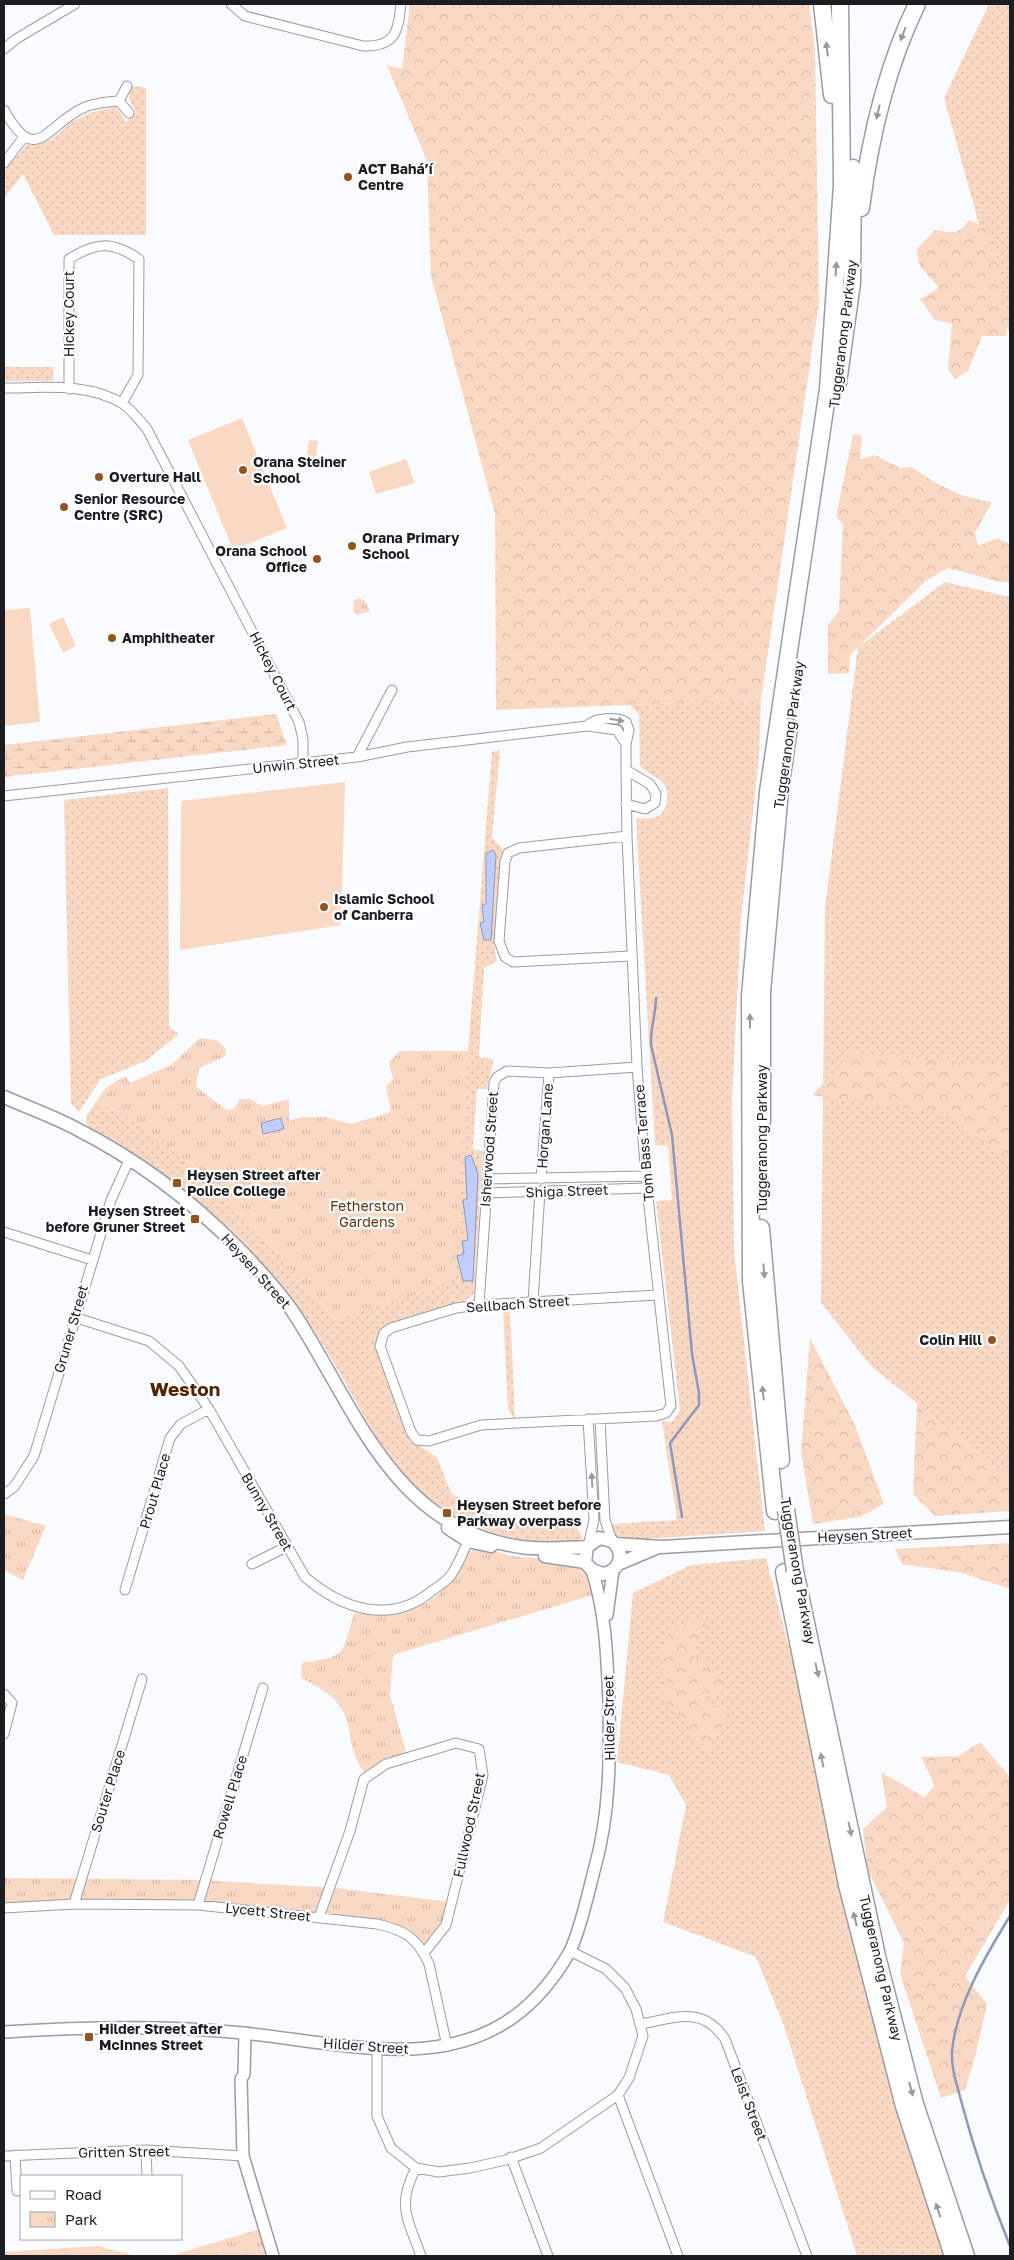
<svg xmlns="http://www.w3.org/2000/svg" width="1014" height="2260" font-family="'Golos Text',sans-serif">
  <style>
    .grass { fill: url(#grass-dots) }
    .forest { fill: url(#forest-crowns) }
    .wetland { fill: url(#wetland-marsh) }
    .park { fill: url(#park-tufts) }
    .pitch { fill: #fad9c4 }
    .water { fill: #c0cdff; stroke: #8f98bc }
    .lines { fill: none; stroke-linecap: round; stroke-linejoin: round }
    .stream { stroke: #8f98bc; stroke-width: 2.5 }
    .minor-casing { stroke: #9a9ca5; stroke-width: 11 }
    .tertiary-casing { stroke: #9a9ca5; stroke-width: 14 }
    .secondary-casing { stroke: #9a9ca5; stroke-width: 15 }
    .motorway-casing { stroke: #9a9ca5; stroke-width: 19 }
    .minor { stroke: #fff; stroke-width: 9 }
    .tertiary { stroke: #fff; stroke-width: 11 }
    .secondary { stroke: #fff; stroke-width: 12 }
    .motorway { stroke: #fff; stroke-width: 16 }
    .motorway-bridge-casing { stroke: #9a9ca5; stroke-width: 19; stroke-linecap: butt }
    .motorway-bridge { stroke: #fff; stroke-width: 16 }
    .oneway { fill: #99999b }
    .poi-dot { fill: #95531f; stroke: #fff; stroke-width: 2 }
    .labels { text-anchor: middle; stroke-width: 4.5; stroke-linejoin: round; paint-order: stroke }
    .poi-label { font-size: 14px; font-weight: bold; fill: #1c1d20; stroke: #fff; text-anchor: start }
    .street-label { font-size: 14px; fill: #1c1d20; stroke: #fff }
    .park-label { font-size: 14px; fill: #613410; stroke: #fff }
    .district-label { font-size: 19px; font-weight: bold; fill: #502400; stroke: #fff }
  </style>
  <defs>
    <pattern id="grass-dots" width="8" height="8" patternUnits="userSpaceOnUse" patternTransform="scale(1.25)"><rect width="8" height="8" fill="#fad9c4"/><path d="M2 2h.1M6 6h.1" fill="none" stroke="#d6baa8" stroke-width="1.8" stroke-linecap="round"/></pattern>
    <pattern id="forest-crowns" width="20" height="18" patternUnits="userSpaceOnUse" patternTransform="scale(1.25)"><rect width="20" height="18" fill="#fad9c4"/><path d="M2 6a3 3 0 1 1 6 0M12 15a3 3 0 1 1 6 0" fill="none" stroke="#d6baa8"/></pattern>
    <pattern id="wetland-marsh" width="20" height="14" patternUnits="userSpaceOnUse" patternTransform="scale(1.25)"><rect width="20" height="14" fill="#fad9c4"/><path d="M1 5h8M5 5V1M11 12h8M15 12V8" fill="none" stroke="#d6baa8"/></pattern>
    <pattern id="park-tufts" width="24" height="20" patternUnits="userSpaceOnUse" patternTransform="scale(1.25)"><rect width="24" height="20" fill="#fad9c4"/><path d="M3 7l-1-3M5 7V3M7 7l1-3M15 17l-1-3M17 17v-4M19 17l1-3" fill="none" stroke="#d6baa8"/></pattern>
  </defs>
  <rect width="100%" height="100%" fill="#fafbff"/>
  <!-- grass -->
  <path class="grass" d="M 989,4 L 1010,4 L 1010,336 L 944,98 Z
    M 131,86 L 146,88 L 146,235 L 54,235 L 23,174 L 4,198 L 4,171 L 29,142 C 61,144 56,129 79,118 C 90,112 103,109 116,107 L 126,122 L 136,112 L 129,98 Z
    M 4,367 L 53,367 L 54,381 L 4,381 Z
    M 945,582 L 1010,597 L 1010,1468 L 998,1469 L 871,1366 L 821,1303 L 825,908 L 858,647 Z
    M 761,700 L 759,757 L 741,919 L 732,1099 L 734,1250 L 765,1531 L 629,1540 L 615,1534 L 611,1524 L 677,1520 L 662,1421 L 672,1422 L 680,1411 L 656,1201 L 672,1200 L 668,1146 L 655,1145 L 636,818 C 653,820 666,818 667,798 C 668,793 667,787 663,783 C 657,777 647,773 640,766 L 639,714 L 630,705 Z
    M 500,750 L 492,838 L 503,849 L 494,946 L 497,961 L 484,968 L 479,1057 L 493,1059 C 493,1071 488,1078 487,1089 L 477,1089 L 473,1149 L 483,1151 L 474,1293 C 468,1306 399,1325 381,1330 L 377,1337 L 376,1348 L 416,1443 L 437,1457 L 451,1493 L 483,1512 L 507,1520 L 550,1526 L 575,1524 L 583,1538 C 564,1547 536,1543 516,1539 C 471,1529 425,1504 396,1466 C 365,1424 343,1374 314,1331 C 295,1304 267,1269 246,1245 C 201,1197 145,1162 89,1127 L 86,1123 L 87,1115 L 96,1102 L 129,1117 L 211,1179 L 335,1319 L 454,1282 L 468,1051 L 492,752 Z
    M 168,788 L 169,1027 L 179,1034 L 146,1061 L 101,1079 L 79,1112 L 71,1104 L 64,800 Z
    M 510,1307 L 515,1420 L 508,1409 L 503,1308 Z
    M 766,1558 L 826,1789 L 954,2256 L 857,2256 L 784,2026 L 756,1957 L 663,1922 L 686,1805 L 669,1775 L 617,1762 L 633,1593 L 691,1565 Z"/>
  <!-- forest -->
  <path class="forest" d="M 410,4 L 809,4 L 815,49 L 819,302 L 761,700 L 496,710 L 495,514 L 431,276 L 427,161 L 387,65 L 402,69 Z
    M 969,220 L 984,226 C 998,257 1004,272 1002,306 L 1010,314 L 1006,336 L 982,336 L 968,371 L 955,379 L 948,369 L 952,324 L 935,320 L 920,299 L 939,288 L 920,266 L 916,250 L 935,230 C 951,233 959,235 969,220 Z
    M 853,434 L 862,436 L 860,459 L 875,455 L 900,468 L 912,467 C 939,486 958,497 992,502 L 975,533 L 978,546 L 998,538 L 1010,545 L 1010,582 L 1000,582 L 948,568 L 927,580 L 850,655 L 849,673 L 828,674 L 828,625 L 839,611 L 843,524 L 836,517 Z
    M 853,1052 L 1010,1068 L 1010,1161 L 944,1113 L 812,1095 Z
    M 810,1338 L 855,1425 L 884,1504 L 860,1517 L 813,1524 L 801,1452 Z
    M 917,1403 L 998,1469 L 1010,1468 L 1010,1511 L 935,1516 L 913,1494 Z
    M 1010,1543 L 1010,1589 L 963,1573 L 902,1564 L 895,1549 Z
    M 707,1621 L 693,1641 L 695,1662 L 703,1654 L 706,1666 L 723,1682 L 721,1696 L 704,1691 L 699,1696 L 730,1714 L 705,1753 L 675,1708 L 659,1698 L 670,1682 L 663,1678 C 659,1639 667,1623 707,1621 Z
    M 980,1742 L 1010,1777 L 1010,1900 L 965,1976 L 987,2004 L 975,2057 L 965,2090 L 941,2098 L 900,1974 L 904,1943 L 868,1871 L 863,1829 L 887,1807 L 881,1772 L 924,1797 L 935,1786 L 921,1757 L 958,1756 Z"/>
  <!-- wetland -->
  <path class="wetland" d="M 276,714 L 287,745 L 4,777 L 4,745 Z"/>
  <!-- park -->
  <path class="park" d="M 309,440 L 318,441 L 316,457 L 307,456 Z
    M 358,598 L 364,600 L 370,611 L 359,615 L 354,613 L 353,602 Z
    M 200,1038 L 217,1040 L 225,1048 L 226,1056 L 199,1068 L 196,1087 L 227,1110 L 234,1109 L 240,1099 L 249,1099 L 263,1106 L 289,1099 L 289,1121 L 302,1117 L 325,1117 L 351,1124 L 391,1112 L 386,1086 L 393,1080 L 389,1062 L 400,1051 L 468,1051 L 455,1282 L 335,1319 L 211,1179 L 129,1117 L 96,1102 C 103,1089 112,1082 126,1076 L 130,1083 L 171,1065 Z
    M 4,1514 L 46,1526 L 23,1580 L 4,1570 Z
    M 478,1548 L 489,1549 L 511,1556 L 583,1562 L 596,1594 L 393,1655 L 390,1695 L 407,1755 L 385,1761 L 365,1773 C 347,1751 353,1726 341,1708 C 332,1693 316,1686 301,1678 L 302,1663 C 348,1656 341,1656 354,1613 C 414,1618 442,1605 470,1551 Z
    M 4,1878 L 200,1880 L 336,1888 L 450,1902 L 442,1925 L 424,1948 L 407,1929 L 316,1914 L 196,1902 L 4,1904 Z
    M 260,2229 L 268,2256 L 169,2256 Z
    M 98,2246 L 136,2256 L 4,2256 L 4,2252 Z"/>
  <!-- pitch -->
  <path class="pitch" d="M 242,418 L 287,528 L 233,550 L 188,440 Z
    M 406,459 L 415,483 L 376,494 L 369,472 Z
    M 30,608 L 40,722 L 4,726 L 4,610 Z
    M 63,617 L 76,646 L 63,653 L 49,624 Z
    M 345,782 L 341,925 L 180,950 L 181,801 Z"/>
  <!-- water -->
  <path class="water" d="M 493,850 L 496,855 L 491,940 L 484,940 L 480,923 L 484,922 L 482,905 L 486,904 L 486,853 Z
    M 281,1118 L 284,1129 L 263,1134 L 261,1123 Z
    M 471,1155 L 478,1174 L 473,1281 L 463,1281 L 457,1256 L 464,1254 L 462,1241 L 468,1240 L 463,1200 L 467,1199 L 465,1157 Z"/>
  <g class="lines">
    <!-- stream -->
    <path class="stream" d="M 656,998 C 656,1014 650,1029 651,1045 L 672,1135 L 692,1354 L 699,1393 L 699,1405 L 670,1443 L 682,1517
      M 1010,1916 C 986,1955 956,2005 952,2052 C 951,2070 958,2088 962,2104 C 975,2153 991,2199 1010,2246"/>
    <defs>
      <path id="minor" d="M 231,4 L 245,16 L 363,46 C 396,47 398,31 401,4
        M 4,49 L 16,39 L 75,4
        M 119,101 L 127,86
        M 4,110 C 36,167 45,127 81,109 C 93,103 106,102 119,101 L 129,113
        M 4,163 L 24,137
        M 4,388 C 42,388 89,382 123,404 C 132,410 140,421 147,429 L 299,722 L 303,739 L 303,763
        M 69,389 L 69,259 C 96,242 112,241 139,259 L 138,375 L 122,403
        M 587,726 C 595,717 616,717 626,722 L 629,730 L 626,744 L 626,770 L 627,836 L 637,1067 L 647,1188 L 671,1406 L 666,1413 L 656,1416 L 481,1425 L 429,1441 L 417,1440 L 411,1432 L 380,1346 L 384,1333 L 391,1328 L 456,1308 L 479,1305 L 658,1295
        M 357,757 L 392,690
        M 626,770 L 650,784 L 656,794 L 655,803 L 645,809 L 626,804
        M 4,796 L 357,757 L 407,747 L 587,726 L 617,730 L 626,744
        M 627,836 L 519,848 L 508,853 L 505,862 L 499,941 L 505,957 L 513,962 L 631,956
        M 487,1179 L 646,1176
        M 541,1179 L 549,1073
        M 486,1193 L 647,1188
        M 4,1232 L 92,1260
        M 533,1302 L 540,1191
        M 479,1305 L 494,1083 L 497,1077 L 507,1071 L 549,1073 L 637,1067
        M 74,1317 L 149,1341 L 179,1366 L 209,1409 L 305,1577 C 342,1609 391,1626 433,1590 C 439,1586 447,1581 451,1575 C 459,1564 464,1549 470,1537
        M 600,1419 L 605,1520 L 612,1541
        M 4,1494 L 14,1487 L 34,1456 L 111,1200 L 130,1158
        M 588,1546 L 594,1520 L 588,1419
        M 252,1564 L 286,1547
        M 125,1590 L 170,1438 L 181,1424 L 209,1409
        M 4,1694 L 12,1703 L 4,1734
        M 74,1904 L 142,1679
        M 198,1905 L 263,1688
        M 4,1908 L 74,1904 L 198,1905 L 377,1924 C 404,1930 417,1937 429,1964 L 447,2046
        M 319,1917 L 350,1831 L 364,1779 L 386,1764 L 456,1743 L 479,1749 L 483,1775 L 446,1925 L 424,1953
        M 641,2024 C 675,2018 702,2005 725,2039 L 807,2256
        M 377,2050 L 377,2116 L 391,2148 L 416,2168 L 439,2172 L 470,2168 L 506,2160 L 541,2148 L 618,2095 L 629,2078 L 643,2036 L 636,2009 L 625,1988 L 606,1969 L 570,1951
        M 618,2095 L 678,2256
        M 146,2150 L 147,2176
        M 15,2155 L 17,2191
        M 4,2156 L 146,2150 L 243,2156
        M 511,2157 L 548,2256
        M 416,2168 C 396,2206 408,2219 421,2256"/>
      <path id="tertiary" d="M 607,1615 L 613,1570
        M 4,2032 C 83,2027 164,2025 243,2033 C 368,2046 492,2087 569,1953 C 580,1933 589,1889 595,1867 C 610,1813 610,1758 609,1703 C 607,1658 606,1614 592,1570
        M 245,2033 L 244,2074 L 241,2079 L 243,2156 L 273,2256"/>
      <path id="secondary" d="M 4,1097 C 27,1107 52,1116 75,1128 C 136,1159 189,1198 237,1247 C 255,1265 284,1297 297,1318 C 357,1412 395,1529 521,1547 C 543,1550 565,1548 587,1547
        M 448,1528 L 468,1541 L 491,1546
        M 616,1544 L 661,1547 L 1010,1527
        M 545,1556 L 585,1562 L 592,1570 L 603,1574 C 620,1571 626,1553 612,1541 L 599,1538 L 587,1547 L 585,1562
        M 618,1564 L 656,1548"/>
      <path id="motorway" d="M 822,4 L 832,95
        M 861,208 C 870,137 886,68 917,4
        M 838,383 L 852,283 L 853,168
        M 762,1121 L 762,992 L 780,790 L 789,727
        M 761,1228 L 781,1460
        M 775,1511 L 751,1281 L 750,996 L 768,792 L 828,389 L 842,185 L 840,4
        M 795,1571 L 877,1956 L 915,2104 L 966,2256
        M 784,1572 L 847,1885 L 904,2106 L 953,2256"/>
    </defs>
    <!-- minor casing -->
    <use href="#minor" class="minor-casing"/>
    <!-- tertiary casing -->
    <use href="#tertiary" class="tertiary-casing"/>
    <!-- secondary casing -->
    <use href="#secondary" class="secondary-casing"/>
    <!-- motorway casing -->
    <use href="#motorway" class="motorway-casing"/>
    <!-- minor -->
    <use href="#minor" class="minor"/>
    <!-- tertiary -->
    <use href="#tertiary" class="tertiary"/>
    <!-- secondary -->
    <use href="#secondary" class="secondary"/>
    <!-- motorway -->
    <use href="#motorway" class="motorway"/>
    <defs>
      <path id="motorway-bridge" d="M 786,1510 L 795,1571"/>
    </defs>
    <!-- motorway-bridge casing -->
    <use href="#motorway-bridge" class="motorway-bridge-casing"/>
    <!-- motorway-bridge -->
    <use href="#motorway-bridge" class="motorway-bridge"/>
  </g>
  <!-- one-way arrows -->
  <defs><path id="oneway-solid" d="M-6-.8H1V-3.2L6.5 0L1 3.2V.8H-6Z" transform="scale(1.25)"/></defs>
  <g class="oneway">
    <use href="#oneway-solid" transform="translate(903 34) rotate(111)"/>
    <use href="#oneway-solid" transform="translate(827 49) rotate(-97)"/>
    <use href="#oneway-solid" transform="translate(878 112) rotate(103)"/>
    <use href="#oneway-solid" transform="translate(836 269) rotate(-86)"/>
    <use href="#oneway-solid" transform="translate(617 720) rotate(10)"/>
    <use href="#oneway-solid" transform="translate(750 1021) rotate(-90)"/>
    <use href="#oneway-solid" transform="translate(764 1271) rotate(85)"/>
    <use href="#oneway-solid" transform="translate(763 1393) rotate(-96)"/>
    <use href="#oneway-solid" transform="translate(592 1480) rotate(-93)"/>
    <use href="#oneway-solid" transform="translate(817 1670) rotate(78)"/>
    <use href="#oneway-solid" transform="translate(822 1760) rotate(-101)"/>
    <use href="#oneway-solid" transform="translate(850 1829) rotate(78)"/>
    <use href="#oneway-solid" transform="translate(855 1919) rotate(-104)"/>
    <use href="#oneway-solid" transform="translate(911 2089) rotate(75)"/>
    <use href="#oneway-solid" transform="translate(938 2210) rotate(-108)"/>
  </g>
  <!-- markers -->
  <g class="poi-dot">
    <circle cx="348" cy="177" r="5"/>
    <circle cx="243" cy="470" r="5"/>
    <circle cx="99" cy="477" r="5"/>
    <circle cx="64" cy="507" r="5"/>
    <circle cx="352" cy="546" r="5"/>
    <circle cx="317" cy="559" r="5"/>
    <circle cx="112" cy="638" r="5"/>
    <circle cx="324" cy="907" r="5"/>
    <rect x="172" y="1178" width="10" height="10" rx="2.5"/>
    <rect x="190" y="1214" width="10" height="10" rx="2.5"/>
    <circle cx="992" cy="1340" r="5"/>
    <rect x="442" y="1508" width="10" height="10" rx="2.5"/>
    <rect x="84" y="2032" width="10" height="10" rx="2.5"/>
  </g>
  <g class="labels">
    <!-- poi labels -->
    <g class="poi-label">
      <text x="358" y="174">ACT Bahá’í<tspan x="358" dy="16">Centre</tspan></text>
      <text x="253" y="467">Orana Steiner<tspan x="253" dy="16">School</tspan></text>
      <text x="109" y="482">Overture Hall</text>
      <text x="74" y="504">Senior Resource<tspan x="74" dy="16">Centre (SRC)</tspan></text>
      <text x="362" y="543">Orana Primary<tspan x="362" dy="16">School</tspan></text>
      <text x="307" y="556" text-anchor="end">Orana School<tspan x="307" dy="16">Office</tspan></text>
      <text x="122" y="643">Amphitheater</text>
      <text x="334" y="904">Islamic School<tspan x="334" dy="16">of Canberra</tspan></text>
      <text x="187" y="1180">Heysen Street after<tspan x="187" dy="16">Police College</tspan></text>
      <text x="185" y="1216" text-anchor="end">Heysen Street<tspan x="185" dy="16">before Gruner Street</tspan></text>
      <text x="982" y="1345" text-anchor="end">Colin Hill</text>
      <text x="457" y="1510">Heysen Street before<tspan x="457" dy="16">Parkway overpass</tspan></text>
      <text x="99" y="2034">Hilder Street after<tspan x="99" dy="16">McInnes Street</tspan></text>
    </g>
    <!-- street labels -->
    <g class="street-label">
      <text transform="translate(69 314) rotate(-90)" y="5">Hickey Court</text>
      <text transform="translate(843 334) rotate(-83)" y="5">Tuggeranong Parkway</text>
      <text transform="translate(273 671) rotate(63)" y="5">Hickey Court</text>
      <text transform="translate(789 735) rotate(-82)" y="5">Tuggeranong Parkway</text>
      <text transform="translate(296 764) rotate(-6)" y="5">Unwin Street</text>
      <text transform="translate(545 1126) rotate(-86)" y="5">Horgan Lane</text>
      <text transform="translate(762 1139) rotate(-90)" y="5">Tuggeranong Parkway</text>
      <text transform="translate(644 1143) rotate(-95)" y="5">Tom Bass Terrace</text>
      <text transform="translate(489 1149) rotate(-86)" y="5">Isherwood Street</text>
      <text transform="translate(567 1191) rotate(-2)" y="5">Shiga Street</text>
      <text transform="translate(256 1271) rotate(48)" y="5">Heysen Street</text>
      <text transform="translate(518 1304) rotate(-4)" y="5">Sellbach Street</text>
      <text transform="translate(71 1329) rotate(-74)" y="5">Gruner Street</text>
      <text transform="translate(155 1491) rotate(-74)" y="5">Prout Place</text>
      <text transform="translate(267 1512) rotate(60)" y="5">Bunny Street</text>
      <text transform="translate(865 1535) rotate(-3)" y="5">Heysen Street</text>
      <text transform="translate(798 1571) rotate(80)" y="5">Tuggeranong Parkway</text>
      <text transform="translate(609 1718) rotate(-91)" y="5">Hilder Street</text>
      <text transform="translate(108 1791) rotate(-73)" y="5">Souter Place</text>
      <text transform="translate(230 1797) rotate(-73)" y="5">Rowell Place</text>
      <text transform="translate(469 1825) rotate(-78)" y="5">Fullwood Street</text>
      <text transform="translate(268 1912) rotate(6)" y="5">Lycett Street</text>
      <text transform="translate(881 1968) rotate(77)" y="5">Tuggeranong Parkway</text>
      <text transform="translate(366 2046) rotate(4)" y="5">Hilder Street</text>
      <text transform="translate(749 2104) rotate(69)" y="5">Leist Street</text>
      <text transform="translate(124 2152) rotate(-1)" y="5">Gritten Street</text>
    </g>
    <!-- park labels -->
    <g class="park-label">
      <text x="367" y="1211">Fetherston<tspan x="367" dy="16">Gardens</tspan></text>
    </g>
    <!-- district labels -->
    <g class="district-label">
      <text x="185" y="1396">Weston</text>
    </g>
  </g>
  <!-- border -->
  <rect width="1014" height="2260" fill="none" stroke="#1c1d20" stroke-width="10"/>
  <!-- legend -->
  <rect x="20" y="2175" width="162" height="65" fill="#ffffff" stroke="#a4a5a6"/>
  <rect x="30" y="2191" width="25" height="8" fill="#ffffff" stroke="#a4a5a6"/>
  <text x="65" y="2200" font-size="15" fill="#1c1d20">Road</text>
  <rect x="30" y="2212" width="25" height="15" fill="url(#park-tufts)" stroke="#a4a5a6"/>
  <text x="65" y="2225" font-size="15" fill="#1c1d20">Park</text>
</svg>
